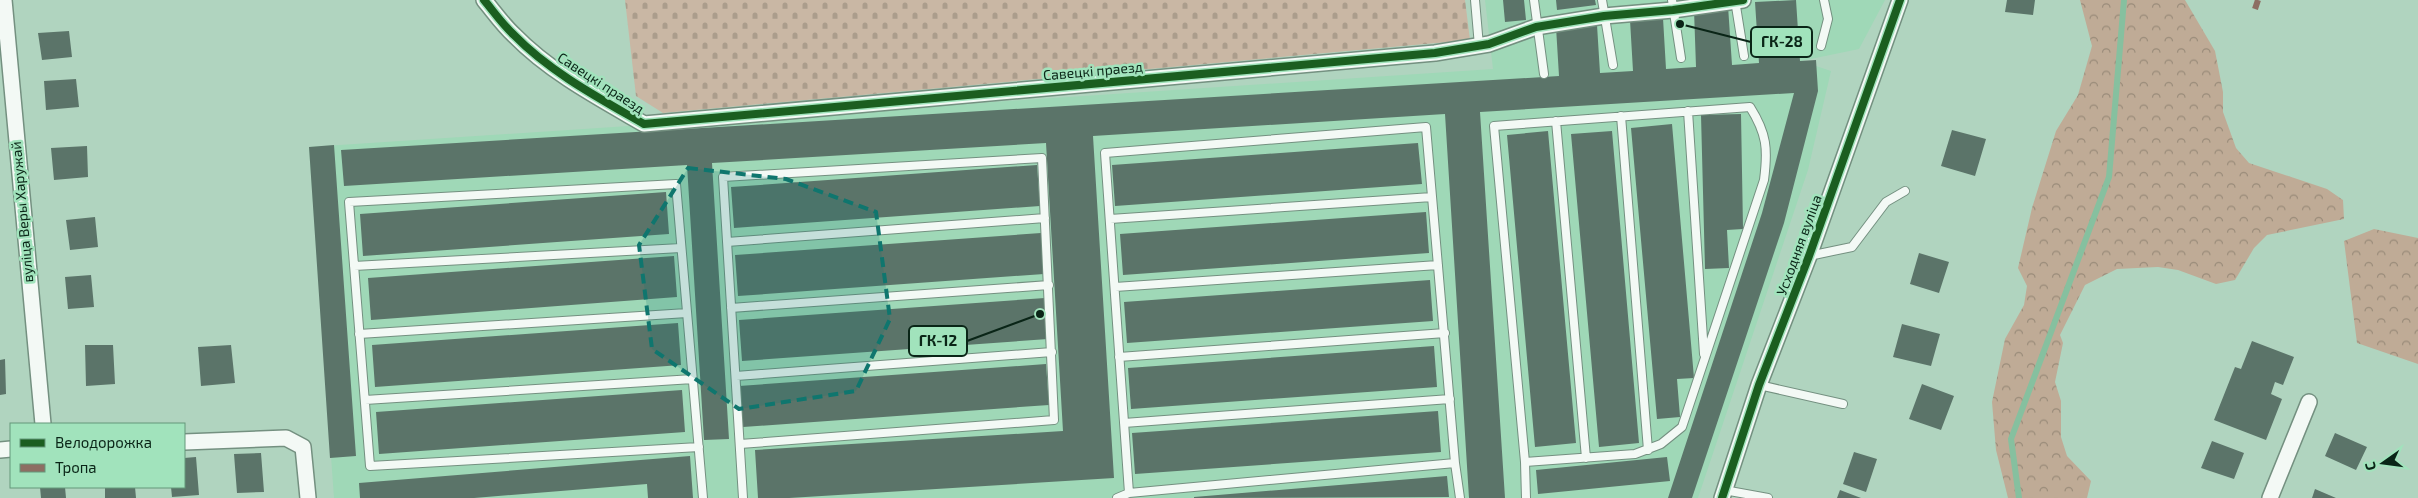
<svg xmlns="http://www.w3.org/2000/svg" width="2418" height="498" font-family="'Exo 2',sans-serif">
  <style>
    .built { fill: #9fd8b7 }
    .forest { fill: url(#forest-crowns) }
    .cemetery { fill: url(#cemetery-stones) }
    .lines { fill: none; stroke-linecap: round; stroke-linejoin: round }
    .stream { stroke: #86c09f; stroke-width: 6 }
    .building { fill: #5b7469 }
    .lane-casing { stroke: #749080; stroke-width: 10 }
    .street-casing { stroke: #749080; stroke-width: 18 }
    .lane { stroke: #f3f9f5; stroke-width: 8 }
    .street { stroke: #f3f9f5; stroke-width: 15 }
    .quiet { stroke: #8d6e63; stroke-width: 6; stroke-dasharray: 12 6; stroke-linecap: butt }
    .cycleway-casing { stroke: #a1e3bc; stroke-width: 11 }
    .cycleway { stroke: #1b5e20; stroke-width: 8 }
    .marked { fill: #0f766e; fill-opacity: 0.2; stroke: #0f766e; stroke-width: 4; stroke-dasharray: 10 6; stroke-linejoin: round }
    .labels { text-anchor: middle; stroke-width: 5; stroke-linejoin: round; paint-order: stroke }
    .street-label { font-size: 14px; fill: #0a2517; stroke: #a1e3bc }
    .leader { fill: none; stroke: #0a2517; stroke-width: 2 }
    .callout-dot { fill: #0a2517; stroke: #a1e3bc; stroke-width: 2 }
    .callout { fill: #a1e3bc; stroke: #0a2517; stroke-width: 2 }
    .callout-label { font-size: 15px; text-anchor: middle; font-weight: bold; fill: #0a2517 }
  </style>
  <defs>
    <pattern id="forest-crowns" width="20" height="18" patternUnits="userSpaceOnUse" patternTransform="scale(1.25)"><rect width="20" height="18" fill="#bfab96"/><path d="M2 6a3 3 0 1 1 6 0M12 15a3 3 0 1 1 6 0" fill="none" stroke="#998b79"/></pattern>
    <pattern id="cemetery-stones" width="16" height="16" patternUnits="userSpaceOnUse" patternTransform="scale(1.25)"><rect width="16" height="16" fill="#c9b7a4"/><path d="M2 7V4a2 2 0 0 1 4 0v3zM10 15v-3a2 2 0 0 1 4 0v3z" fill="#ab9d8c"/></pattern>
  </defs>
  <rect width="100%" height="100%" fill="#b0d4bf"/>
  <!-- built -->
  <path class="built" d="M 1485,0 L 1885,0 L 1859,49 L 1801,61 L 1831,71 L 1808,170 L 1698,498 L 334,498 L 309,147 L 1493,69 Z"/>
  <!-- forest -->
  <path class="forest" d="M 2080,0 L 2185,0 L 2215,51 L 2223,92 L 2223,112 L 2236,148 L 2249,163 L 2327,189 L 2343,200 L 2344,219 L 2267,235 L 2254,248 L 2235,280 L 2216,284 L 2178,270 L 2158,267 L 2117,269 L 2085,285 L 2060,335 L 2063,343 L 2055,382 L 2061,401 L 2061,437 L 2067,456 L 2091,481 L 2087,498 L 2008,498 L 1996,450 L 1992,402 L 2005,339 L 2024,305 L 2027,286 L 2018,268 L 2032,208 L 2056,131 L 2078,95 L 2092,46 Z
    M 2374,229 L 2418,238 L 2418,364 L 2357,343 L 2344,241 Z"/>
  <!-- cemetery -->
  <path class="cemetery" d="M 625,0 L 1465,0 L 1470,40 L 663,113 L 636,96 Z"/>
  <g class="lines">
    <!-- stream -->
    <path class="stream" d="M 2019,498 L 2011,439 L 2109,177 L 2124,0"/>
  </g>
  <!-- building -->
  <path class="building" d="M 1503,0 L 1524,0 L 1526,20 L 1505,22 Z
    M 1556,0 L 1595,0 L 1596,5 L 1557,10 Z
    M 1796,0 L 1800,61 L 1816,60 L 1818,91 L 1784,223 L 1692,498 L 1668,498 L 1762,213 L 1794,93 L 1480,112 L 1505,498 L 1469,498 L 1445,114 L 1093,136 L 1114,478 L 789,498 L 758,498 L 755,450 L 1063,431 L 1046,143 L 712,163 L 729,439 L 704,440 L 687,165 L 344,186 L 341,150 L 1559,76 L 1556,27 L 1597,25 L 1600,73 L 1633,71 L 1630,20 L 1663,18 L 1666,69 L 1696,67 L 1694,10 L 1728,6 L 1732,65 L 1759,63 L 1755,2 Z
    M 2007,0 L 2035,0 L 2033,15 L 2005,12 Z
    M 69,31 L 72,57 L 42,60 L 38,33 Z
    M 76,79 L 79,107 L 46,110 L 44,81 Z
    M 1741,114 L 1743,229 L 1727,230 L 1729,268 L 1705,269 L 1701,115 Z
    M 1672,124 L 1694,378 L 1677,379 L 1680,417 L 1657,419 L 1631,128 Z
    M 1952,130 L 1986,139 L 1975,176 L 1941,166 Z
    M 1548,131 L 1576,443 L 1535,447 L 1507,135 Z
    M 1612,131 L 1639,443 L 1599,447 L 1571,134 Z
    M 1418,143 L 1422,184 L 1115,206 L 1112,165 Z
    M 334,145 L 356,456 L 330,458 L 309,147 Z
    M 87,146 L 88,177 L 54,180 L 51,148 Z
    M 1037,165 L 1040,206 L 734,228 L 731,187 Z
    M 666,192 L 669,234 L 363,256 L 360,214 Z
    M 1426,212 L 1429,253 L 1123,275 L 1120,234 Z
    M 95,217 L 98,247 L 70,250 L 66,220 Z
    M 1041,233 L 1044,274 L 738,296 L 735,255 Z
    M 1919,253 L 1949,262 L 1939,293 L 1910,284 Z
    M 674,256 L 677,297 L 371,320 L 368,278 Z
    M 91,275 L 94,307 L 68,309 L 65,277 Z
    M 1430,280 L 1433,321 L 1127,343 L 1124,302 Z
    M 1045,298 L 1048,339 L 742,361 L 739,320 Z
    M 678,323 L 681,365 L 375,387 L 372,345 Z
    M 1902,324 L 1940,334 L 1931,366 L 1893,357 Z
    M 2252,341 L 2294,357 L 2283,385 L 2275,382 L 2271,394 L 2282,399 L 2266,440 L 2214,420 L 2235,367 L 2241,369 Z
    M 85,345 L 113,345 L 115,384 L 86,386 Z
    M 231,345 L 235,383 L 201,386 L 198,347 Z
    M 1434,346 L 1437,387 L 1131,409 L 1128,368 Z
    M 5,359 L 6,394 L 0,395 L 0,360 Z
    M 1046,364 L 1049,405 L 743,427 L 739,386 Z
    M 1922,384 L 1954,396 L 1941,430 L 1909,419 Z
    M 682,390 L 685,432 L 379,454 L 376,412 Z
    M 1438,411 L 1441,452 L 1135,474 L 1132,433 Z
    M 2335,433 L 2367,447 L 2356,470 L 2325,456 Z
    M 2212,441 L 2244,453 L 2234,479 L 2201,468 Z
    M 1854,452 L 1877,459 L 1866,492 L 1843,484 Z
    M 261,453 L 264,492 L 237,493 L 234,454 Z
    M 690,456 L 693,498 L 648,498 L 647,484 L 474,498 L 360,498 L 359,483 Z
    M 196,457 L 199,495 L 172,497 L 171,487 L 184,487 L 184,458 Z
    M 1667,457 L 1670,481 L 1538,494 L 1536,470 Z
    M 1447,476 L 1449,497 L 1194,498 L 1194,497 Z
    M 40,487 L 65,487 L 66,498 L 41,498 Z
    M 105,487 L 135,487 L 136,498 L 105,498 Z
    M 2315,489 L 2336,498 L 2312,498 Z
    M 1840,490 L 1861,498 L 1837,498 Z"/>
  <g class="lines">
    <defs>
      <path id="lane" d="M 1475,0 L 1479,46
        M 1534,0 L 1544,74
        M 1602,0 L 1613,65
        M 1672,0 L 1681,58
        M 1735,0 L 1744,56
        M 1821,46 L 1828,19 L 1824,0
        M 1688,111 L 1704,354
        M 1621,116 L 1648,450
        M 1556,121 L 1586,458
        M 1110,219 L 1432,197
        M 727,242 L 1045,218
        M 1809,256 L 1852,247 L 1886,202 L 1905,191
        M 354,266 L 681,248
        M 1115,287 L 1438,265
        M 731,308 L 1049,285
        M 359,334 L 687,313
        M 1119,357 L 1445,333
        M 736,376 L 1052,352
        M 1759,385 L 1843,404
        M 365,400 L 693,379
        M 1124,423 L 1450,399
        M 740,444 L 1054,420 L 1042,158 L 723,177 C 729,284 736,391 743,498
        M 699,447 L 370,466 L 349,202 L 676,184 L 703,498
        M 1525,462 L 1635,454 L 1661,444 L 1682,427 L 1764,180 C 1768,149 1767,134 1750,107 L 1494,126 L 1525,462 L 1526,498
        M 1455,463 L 1460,498
        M 1724,490 L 1768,498
        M 1117,498 L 1129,493 L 1455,463 L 1426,127 L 1105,153 L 1129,493"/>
      <path id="street" d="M 4,0 L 43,424
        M 484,0 C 494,12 503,25 514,35 C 550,72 599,98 644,124 L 1435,53 L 1489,44 L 1536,27 L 1604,16 L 1673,10 L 1743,0
        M 184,442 L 286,438 L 303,447 L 308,498
        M 0,450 L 11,449
        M 1722,498 L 1759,385 L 1809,256 L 1900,0
        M 2270,498 L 2309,402"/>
    </defs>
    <!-- lane casing -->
    <use href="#lane" class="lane-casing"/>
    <!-- street casing -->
    <use href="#street" class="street-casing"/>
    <!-- lane -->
    <use href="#lane" class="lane"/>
    <!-- street -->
    <use href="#street" class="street"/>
    <!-- quiet -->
    <path class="quiet" d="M 2255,9 L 2258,0"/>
    <defs>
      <path id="cycleway" d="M 484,0 C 494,12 503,25 514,35 C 550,72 599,98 644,124 L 1435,53 L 1489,44 L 1536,27 L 1604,16 L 1673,10 L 1743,0
        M 1722,498 L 1759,385 L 1809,256 L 1900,0"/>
    </defs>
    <!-- cycleway casing -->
    <use href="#cycleway" class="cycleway-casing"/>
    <!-- cycleway -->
    <use href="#cycleway" class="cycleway"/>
  </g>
  <!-- marked area -->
  <path class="marked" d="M 688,168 L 786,179 L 876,212 L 890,319 L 856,391 L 739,409 L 652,349 L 639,245 Z"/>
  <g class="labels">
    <!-- street labels -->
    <g class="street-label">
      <text transform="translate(1093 71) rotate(-5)" y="5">Савецкі праезд</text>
      <text transform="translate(601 83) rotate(33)" y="5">Савецкі праезд</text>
      <text transform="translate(22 212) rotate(-95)" y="5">вуліца Веры Харужай</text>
      <text transform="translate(1799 245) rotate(-70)" y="5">Усходняя вуліца</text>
    </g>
  </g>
  <!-- callouts -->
  <path class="leader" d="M1680 24L1751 42M1040 314L967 341"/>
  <g class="callout-dot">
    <circle cx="1680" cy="24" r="5"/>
    <circle cx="1040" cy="314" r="5"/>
  </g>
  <g class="callout">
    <rect x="1751" y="27" width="61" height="30" rx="5"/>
    <rect x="909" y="326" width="58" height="30" rx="5"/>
  </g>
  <g class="callout-label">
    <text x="1782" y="47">ГК-28</text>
    <text x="938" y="346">ГК-12</text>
  </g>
  <!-- legend -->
  <rect x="10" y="423" width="175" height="65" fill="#a1e3bc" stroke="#65977a"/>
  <rect x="20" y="439" width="25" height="8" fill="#1b5e20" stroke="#65977a"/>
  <text x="55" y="448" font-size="15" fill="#0a2517">Велодорожка</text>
  <rect x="20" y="464" width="25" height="8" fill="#8d6e63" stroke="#65977a"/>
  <text x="55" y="473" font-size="15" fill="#0a2517">Тропа</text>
  <!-- north arrow -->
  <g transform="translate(2383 463) rotate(256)" stroke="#a1e3bc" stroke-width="4" paint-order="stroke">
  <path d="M0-4L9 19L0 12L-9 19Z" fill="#0a2517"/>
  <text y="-8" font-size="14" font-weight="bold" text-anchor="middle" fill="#0a2517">С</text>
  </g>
</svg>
